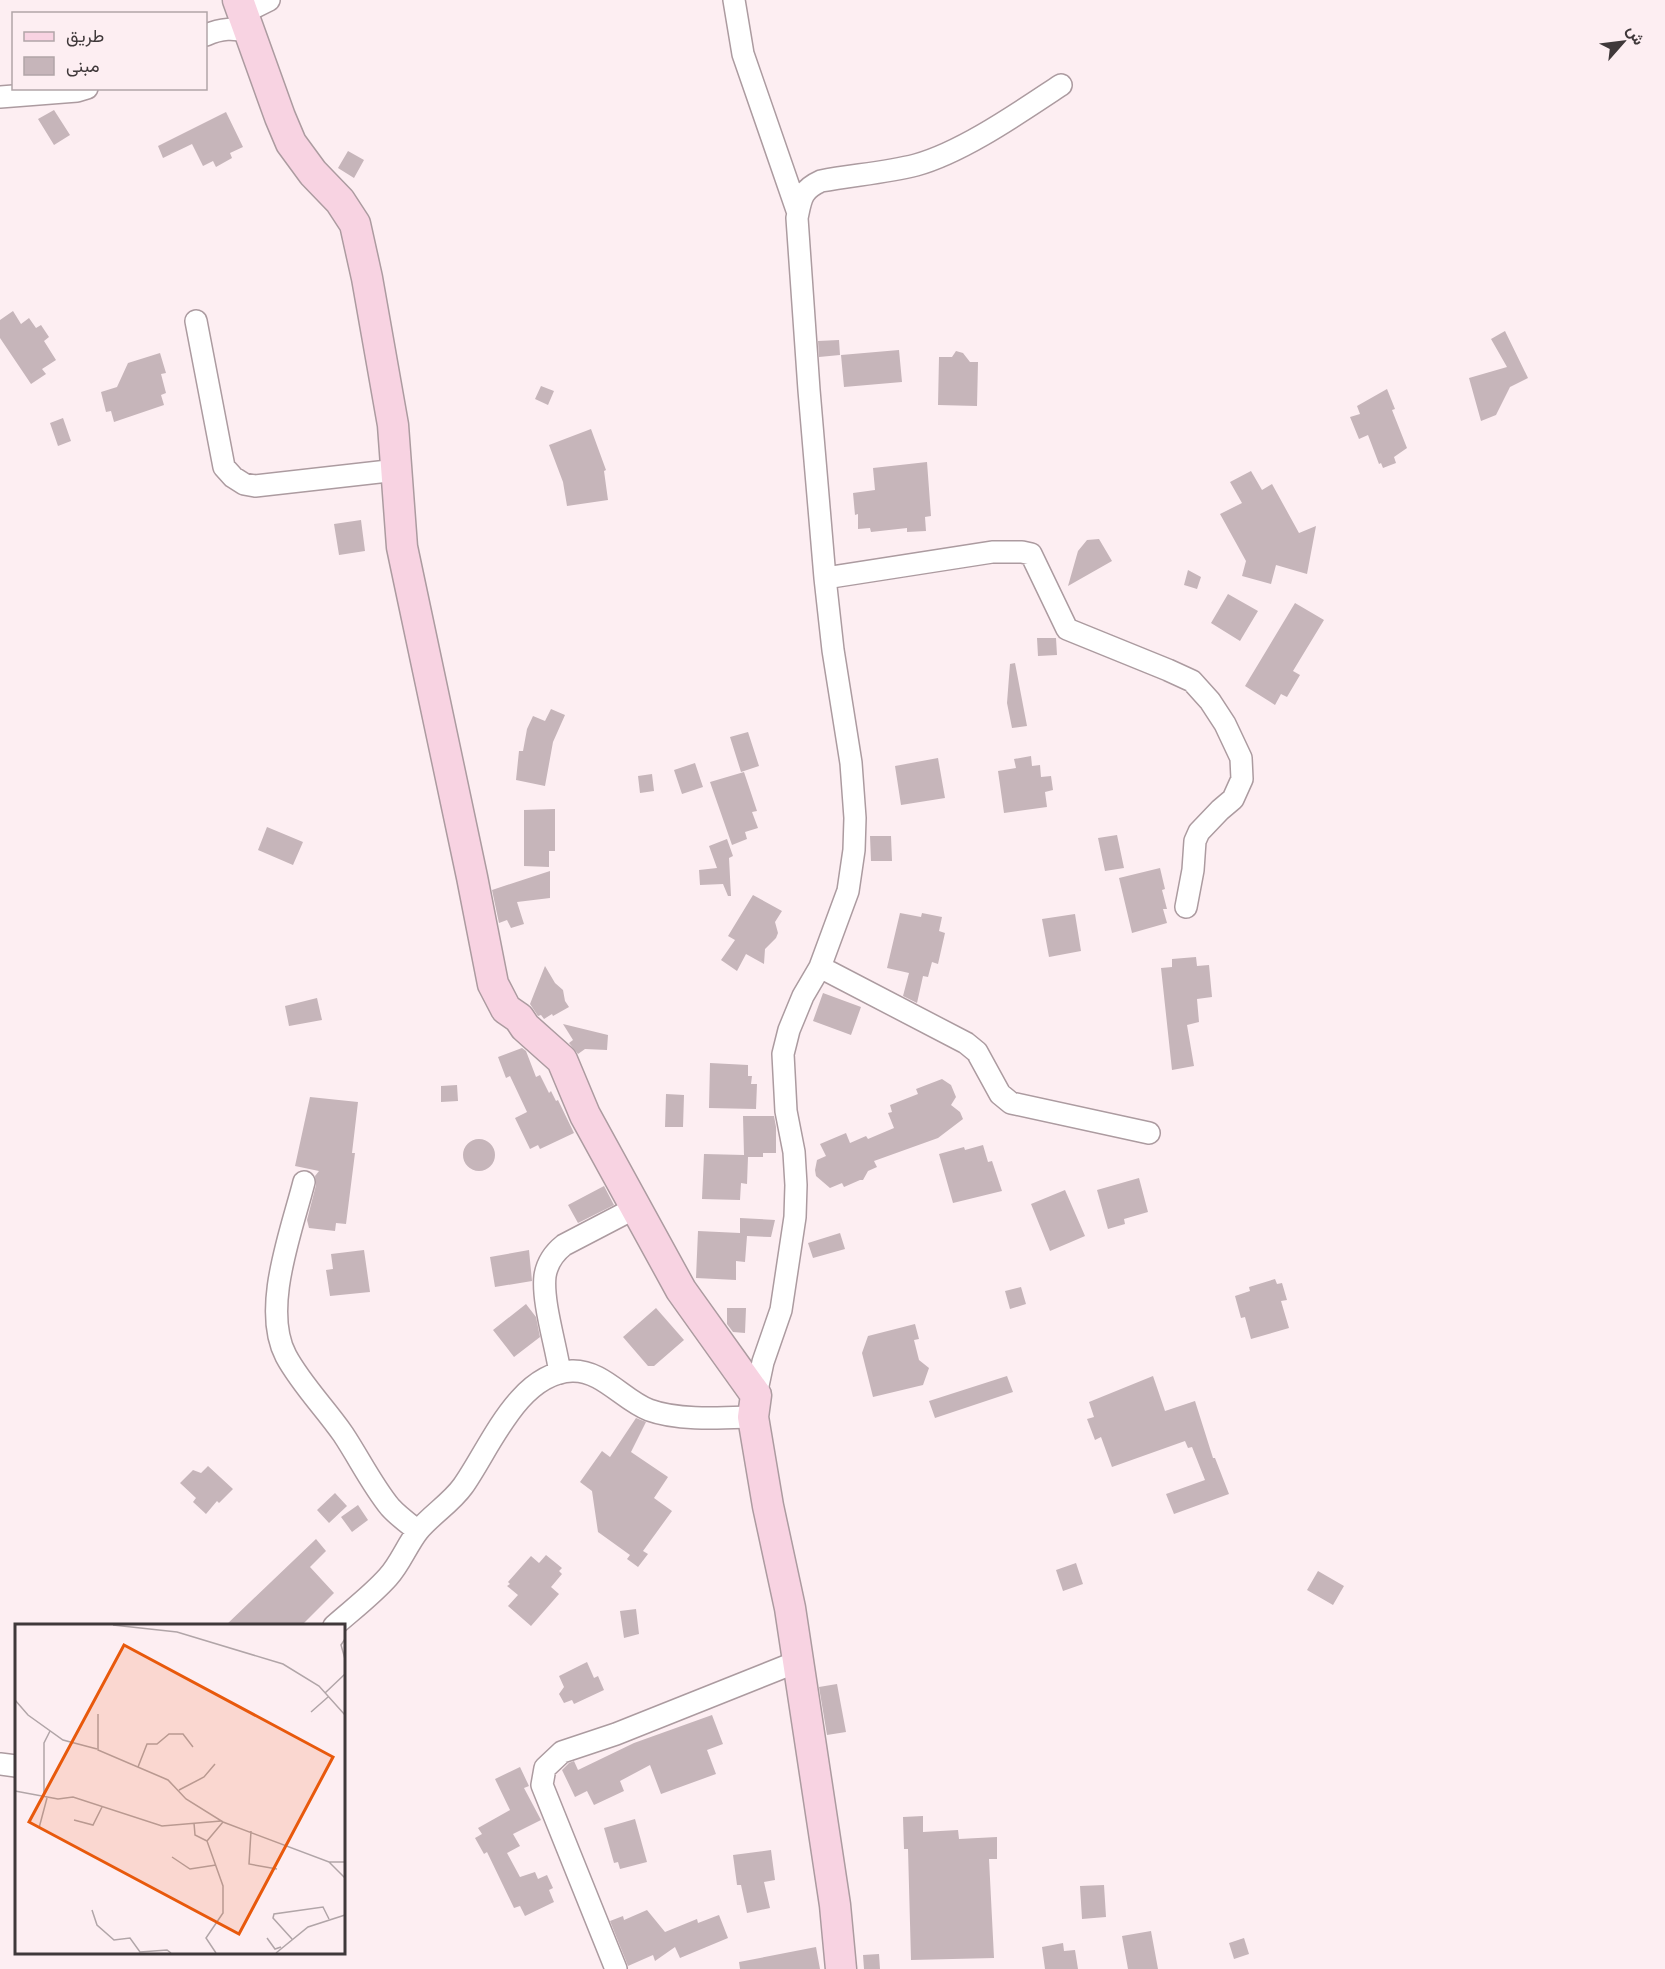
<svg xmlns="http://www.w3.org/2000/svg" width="1665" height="1969" font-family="Signika,Vazirmatn,sans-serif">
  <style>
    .building { fill: #c6b5ba }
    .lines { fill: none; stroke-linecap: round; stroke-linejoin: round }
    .street-casing { stroke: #ac9ba0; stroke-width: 24 }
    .secondary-casing { stroke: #ac9ba0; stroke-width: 33 }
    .street { stroke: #fff; stroke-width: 21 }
    .secondary { stroke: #f8d3e2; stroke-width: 30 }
    .inset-road { fill: none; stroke: #b1a5a8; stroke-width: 1.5 }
    .view { fill: #e8590c; fill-opacity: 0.15; stroke: #e8590c; stroke-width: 3 }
    .inset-edge { fill: none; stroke: #3f383a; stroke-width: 3 }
  </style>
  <rect width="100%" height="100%" fill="#fdeef2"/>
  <!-- building -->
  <path class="building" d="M 54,110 L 70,135 L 54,145 L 38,119 Z
    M 226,112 L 243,147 L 230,153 L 232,158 L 216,167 L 213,161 L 203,166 L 192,144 L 163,158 L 158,146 Z
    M 348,151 L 364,160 L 354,178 L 338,168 Z
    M 13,311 L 21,324 L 29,318 L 36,328 L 41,325 L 49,337 L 44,341 L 56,360 L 42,369 L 46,374 L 31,384 L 0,338 L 0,320 Z
    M 1505,331 L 1528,378 L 1510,387 L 1496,415 L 1481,421 L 1469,378 L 1507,367 L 1491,339 Z
    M 839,340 L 840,355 L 819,357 L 818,341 Z
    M 899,350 L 902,382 L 844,387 L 841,355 Z
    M 956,351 L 963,353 L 970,362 L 978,362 L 977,406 L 938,405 L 939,357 L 952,357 Z
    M 160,353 L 166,373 L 161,374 L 166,393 L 161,395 L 164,405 L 114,422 L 111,411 L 106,412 L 101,392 L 117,387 L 128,363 Z
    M 541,386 L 554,391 L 548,405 L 535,399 Z
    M 1387,389 L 1395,409 L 1392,410 L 1407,448 L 1394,457 L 1396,463 L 1383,468 L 1381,463 L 1379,464 L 1368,435 L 1359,439 L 1350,417 L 1360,414 L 1357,406 Z
    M 63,418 L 71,441 L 58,446 L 50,423 Z
    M 591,429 L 606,470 L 604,471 L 608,500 L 567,506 L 563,482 L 549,445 Z
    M 927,462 L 931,516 L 925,517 L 926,531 L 907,532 L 907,528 L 871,532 L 870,528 L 858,529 L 858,514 L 855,515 L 853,493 L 875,490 L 873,468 Z
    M 1251,471 L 1262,490 L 1272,484 L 1299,533 L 1316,526 L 1307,574 L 1276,565 L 1271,584 L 1242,576 L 1246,561 L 1220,514 L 1242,503 L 1230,482 Z
    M 361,520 L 365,551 L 339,555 L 334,524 Z
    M 1099,539 L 1112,561 L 1068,586 L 1078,551 L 1087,540 Z
    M 1188,570 L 1201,577 L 1197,589 L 1184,585 Z
    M 1228,594 L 1258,611 L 1240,641 L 1211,623 Z
    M 1295,603 L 1324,620 L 1293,671 L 1300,675 L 1287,697 L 1281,694 L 1275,705 L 1245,686 Z
    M 1037,638 L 1056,638 L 1057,655 L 1038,656 Z
    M 1015,663 L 1027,726 L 1012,728 L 1007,703 L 1010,664 Z
    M 551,709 L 565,715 L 553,742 L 545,786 L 516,780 L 519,751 L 523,751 L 527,729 L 533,716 L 545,721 Z
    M 748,732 L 759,766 L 741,772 L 730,737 Z
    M 1031,756 L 1032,766 L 1040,765 L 1041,777 L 1051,776 L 1053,790 L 1045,792 L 1047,807 L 1004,813 L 998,771 L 1016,768 L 1014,759 Z
    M 938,758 L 945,798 L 901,805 L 895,766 Z
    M 695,763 L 703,787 L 682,794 L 674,770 Z
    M 744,772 L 757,811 L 752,812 L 758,828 L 745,832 L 747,839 L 732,845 L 710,782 Z
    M 652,774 L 654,791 L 640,793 L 638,776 Z
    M 555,809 L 555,851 L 549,851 L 549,867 L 524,866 L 524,810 Z
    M 267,827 L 303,842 L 293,865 L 258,850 Z
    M 1117,835 L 1124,868 L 1105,871 L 1098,838 Z
    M 870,836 L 891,836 L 892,861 L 871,861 Z
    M 727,839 L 733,856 L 729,858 L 731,896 L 728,896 L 723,884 L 700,885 L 699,870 L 717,868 L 709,846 Z
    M 1160,868 L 1165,889 L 1162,890 L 1167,909 L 1163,909 L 1167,923 L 1132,933 L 1119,878 Z
    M 550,871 L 550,898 L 517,902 L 524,924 L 511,928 L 507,920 L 499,923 L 492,890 Z
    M 753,895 L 782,911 L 775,922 L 778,933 L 776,938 L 765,949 L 764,964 L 746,954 L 737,971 L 721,960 L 735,940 L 728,936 Z
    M 900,913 L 921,917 L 922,913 L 942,917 L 939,931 L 945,933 L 938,964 L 932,962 L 928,977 L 923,976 L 917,1003 L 903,996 L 909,973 L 887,968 Z
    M 1075,914 L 1081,951 L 1049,957 L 1042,919 Z
    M 1196,957 L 1197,966 L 1209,965 L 1212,997 L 1197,999 L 1199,1022 L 1187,1025 L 1194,1066 L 1172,1070 L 1161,968 L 1172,967 L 1172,959 Z
    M 545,966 L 555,983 L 563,990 L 565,1001 L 569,1007 L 553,1016 L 552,1014 L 544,1019 L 541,1015 L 538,1016 L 530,1004 Z
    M 823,993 L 861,1007 L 851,1035 L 813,1021 Z
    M 317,998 L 322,1020 L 289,1026 L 285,1006 Z
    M 563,1024 L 608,1035 L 607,1050 L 585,1049 L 578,1054 L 569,1043 L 573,1040 Z
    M 522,1048 L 526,1051 L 536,1077 L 540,1075 L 549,1093 L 551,1091 L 556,1101 L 558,1100 L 574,1133 L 540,1149 L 538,1145 L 530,1149 L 515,1118 L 527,1112 L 510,1076 L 506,1078 L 498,1057 Z
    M 710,1063 L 748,1065 L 748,1076 L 752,1076 L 751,1084 L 757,1084 L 756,1109 L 709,1108 Z
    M 942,1079 L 951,1085 L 956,1097 L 951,1105 L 960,1112 L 963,1119 L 938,1138 L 874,1161 L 877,1167 L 868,1171 L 863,1180 L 860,1180 L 844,1187 L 842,1183 L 830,1188 L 816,1176 L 815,1170 L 817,1160 L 826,1156 L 820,1144 L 846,1133 L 850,1143 L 866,1136 L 868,1139 L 894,1128 L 888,1113 L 892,1112 L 890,1105 L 918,1094 L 916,1089 Z
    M 457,1085 L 458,1101 L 441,1102 L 441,1086 Z
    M 666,1094 L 684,1095 L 683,1127 L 665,1127 Z
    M 310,1097 L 358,1102 L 352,1153 L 355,1153 L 346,1224 L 336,1223 L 335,1231 L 309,1228 L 307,1220 L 316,1185 L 315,1176 L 319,1171 L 295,1166 Z
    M 743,1116 L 774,1116 L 776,1127 L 776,1153 L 763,1153 L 763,1157 L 748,1157 L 747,1184 L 741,1183 L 740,1200 L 702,1199 L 704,1154 L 744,1155 Z
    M463 1155a16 16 0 1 1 32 0a16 16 0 1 1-32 0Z
    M 983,1145 L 988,1162 L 992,1161 L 1002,1191 L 953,1203 L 939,1154 L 964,1147 L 965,1150 Z
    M 1139,1178 L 1148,1212 L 1124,1219 L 1125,1224 L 1108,1229 L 1097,1190 Z
    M 604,1186 L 614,1205 L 578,1223 L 568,1205 Z
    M 1065,1190 L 1085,1236 L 1050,1251 L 1031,1204 Z
    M 740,1218 L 775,1220 L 771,1237 L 747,1236 L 745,1262 L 736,1261 L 736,1280 L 696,1278 L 698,1231 L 740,1233 Z
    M 840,1233 L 845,1249 L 813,1258 L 808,1243 Z
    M 364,1250 L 370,1292 L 330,1296 L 326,1270 L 333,1269 L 331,1254 Z
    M 529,1250 L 532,1281 L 495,1287 L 490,1257 Z
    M 1275,1279 L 1277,1284 L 1282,1283 L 1287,1300 L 1281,1301 L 1289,1328 L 1251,1339 L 1245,1317 L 1241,1318 L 1235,1296 L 1250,1291 L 1249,1287 Z
    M 1021,1287 L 1026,1304 L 1010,1309 L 1005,1291 Z
    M 526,1304 L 536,1317 L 540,1337 L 514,1357 L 493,1330 Z
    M 656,1308 L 684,1340 L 654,1366 L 648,1366 L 623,1337 Z
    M 727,1308 L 746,1308 L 745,1333 L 733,1332 L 727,1324 Z
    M 915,1324 L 919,1339 L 914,1340 L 919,1360 L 929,1368 L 923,1385 L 873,1397 L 862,1353 L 868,1336 Z
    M 1007,1376 L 1013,1392 L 935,1418 L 929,1401 Z
    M 1153,1376 L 1165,1411 L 1195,1401 L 1213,1458 L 1215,1458 L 1229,1494 L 1174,1514 L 1166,1494 L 1205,1480 L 1192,1447 L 1188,1448 L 1185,1441 L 1112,1467 L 1101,1437 L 1095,1440 L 1087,1419 L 1094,1417 L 1089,1402 Z
    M 636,1418 L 646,1422 L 631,1452 L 668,1477 L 654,1498 L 672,1511 L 643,1551 L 648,1554 L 638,1567 L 627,1559 L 630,1555 L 598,1532 L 592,1491 L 580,1482 L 602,1451 L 610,1457 Z
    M 208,1466 L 233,1489 L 219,1503 L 217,1501 L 206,1514 L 193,1502 L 196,1498 L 180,1483 L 193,1470 L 201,1473 Z
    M 335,1493 L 347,1506 L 329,1523 L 317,1510 Z
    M 358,1505 L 368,1520 L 352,1532 L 341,1517 Z
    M 316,1539 L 326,1551 L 310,1567 L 334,1593 L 301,1626 L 225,1626 Z
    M 546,1555 L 562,1568 L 559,1571 L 562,1574 L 551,1587 L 559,1594 L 531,1626 L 508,1606 L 518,1595 L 507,1586 L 510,1584 L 508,1582 L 531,1556 L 539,1563 Z
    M 1076,1563 L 1083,1584 L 1063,1591 L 1056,1570 Z
    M 1318,1571 L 1344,1586 L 1333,1605 L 1307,1590 Z
    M 636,1609 L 639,1634 L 624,1638 L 620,1611 Z
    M 587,1662 L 594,1678 L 598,1676 L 604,1690 L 574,1704 L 572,1700 L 564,1703 L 559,1694 L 564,1687 L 559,1676 Z
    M 837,1684 L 846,1732 L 827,1735 L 819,1687 Z
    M 712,1715 L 723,1744 L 707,1750 L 716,1774 L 661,1794 L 650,1765 L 620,1781 L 624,1791 L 594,1805 L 587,1791 L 575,1797 L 562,1770 L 569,1763 L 574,1761 L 578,1770 L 634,1743 Z
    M 520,1767 L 529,1786 L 524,1788 L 541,1820 L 513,1834 L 520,1846 L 507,1853 L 520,1877 L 535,1872 L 538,1879 L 547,1875 L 553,1888 L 549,1890 L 554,1902 L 525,1916 L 520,1906 L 514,1908 L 487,1852 L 484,1854 L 475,1838 L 482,1834 L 478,1828 L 510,1810 L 495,1779 Z
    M 923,1816 L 923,1832 L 958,1830 L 959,1839 L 997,1837 L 997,1859 L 989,1859 L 994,1958 L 911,1960 L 908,1849 L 904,1849 L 903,1817 Z
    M 635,1819 L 647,1862 L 620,1869 L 618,1862 L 614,1863 L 604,1828 Z
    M 771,1850 L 775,1880 L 764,1882 L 770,1908 L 747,1913 L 741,1885 L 737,1885 L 733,1855 Z
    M 1104,1885 L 1106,1917 L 1082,1919 L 1080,1886 Z
    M 647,1910 L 665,1932 L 697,1919 L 698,1923 L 719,1915 L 728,1938 L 680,1958 L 675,1947 L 655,1961 L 653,1955 L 628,1966 L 610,1921 L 623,1916 L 624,1920 Z
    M 1151,1931 L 1158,1969 L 1128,1969 L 1122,1936 Z
    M 1244,1938 L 1249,1954 L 1234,1959 L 1229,1943 Z
    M 1063,1943 L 1064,1951 L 1075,1950 L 1078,1969 L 1045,1969 L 1042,1947 Z
    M 816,1947 L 820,1969 L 740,1969 L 739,1962 Z
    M 879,1954 L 880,1969 L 864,1969 L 863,1955 Z"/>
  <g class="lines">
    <defs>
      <path id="street" d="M 734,0 L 743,54 L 798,213
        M 243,13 L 269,0
        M 206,35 C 222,28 233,28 249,32
        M 0,97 L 77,91 L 87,88
        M 196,321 L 224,467 L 233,477 L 244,484 L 255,486 L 397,470
        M 825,578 L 992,552 L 1022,552 L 1031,554 L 1067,629 L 1168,670 L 1192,681 L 1210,701 L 1225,724 L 1241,758 L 1242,779 L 1233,799 L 1220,810 L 1199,832 L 1195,841 L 1193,870 L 1186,907
        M 820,967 L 966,1043 L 977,1052 L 1000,1094 L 1011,1103 L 1149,1133
        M 304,1182 C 292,1230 261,1309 286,1356 C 301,1384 325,1408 343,1434 C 359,1458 372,1485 390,1507 C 398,1516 409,1524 418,1531
        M 560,1373 C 556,1345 542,1302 545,1276 C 547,1263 554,1253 564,1245 L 635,1208
        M 756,1395 L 763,1362 L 781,1310 L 795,1217 L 796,1185 L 794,1152 L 786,1111 L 783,1054 L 789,1030 L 803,996 L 820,967 L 848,891 L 854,850 L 855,818 L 851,763 L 833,650 L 825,578 L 809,390 L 797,218 C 801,199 801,190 821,181 C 852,175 885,173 916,165 C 963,152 1020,112 1061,85
        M 334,1626 C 352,1610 372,1595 388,1577 C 400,1564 407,1545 418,1531 C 431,1515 451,1503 463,1486 C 490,1448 518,1373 572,1371 C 602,1370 623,1400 649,1410 C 679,1421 722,1418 753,1417
        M 0,1764 L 16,1766
        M 616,1969 L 542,1785 L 545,1768 L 562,1752 L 616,1734 L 799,1661"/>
      <path id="secondary" d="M 238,0 L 280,117 L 291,143 L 313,173 L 340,201 L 355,224 L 367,278 L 393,425 L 402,547 L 472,877 L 493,984 L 506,1009 L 519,1018 L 525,1027 L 562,1060 L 585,1115 L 681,1290 L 756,1395 L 753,1417 L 768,1506 L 790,1608 L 835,1905 L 841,1969"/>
    </defs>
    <!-- street casing -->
    <use href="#street" class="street-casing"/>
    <!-- secondary casing -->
    <use href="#secondary" class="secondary-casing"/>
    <!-- street -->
    <use href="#street" class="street"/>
    <!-- secondary -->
    <use href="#secondary" class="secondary"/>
  </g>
  <!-- overview -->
  <g transform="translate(15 1624)">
    <rect width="330" height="330" fill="#fdeef2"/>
    <path class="inset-road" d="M 98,1 L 162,8 L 268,40 L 304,62 L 330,91M 330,15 L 326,21 L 330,35M 310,69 L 330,50M 0,76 L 13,91 L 48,116 L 82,125M 296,88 L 313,73M 83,90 L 83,126 L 153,156 L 171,175 L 208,198 L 314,238 L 330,238M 123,143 L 132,120 L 142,120 L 154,110 L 168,110 L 178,123M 164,166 L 189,153 L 200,140M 0,167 L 43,175 L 58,173 L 147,202 L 206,197M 29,173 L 29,119 L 35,107M 59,196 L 78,201 L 87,183M 179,199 L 180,211 L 192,217M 24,204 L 32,174M 236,207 L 234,240 L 262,245M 157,233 L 175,245 L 201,241M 314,238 L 330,254M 77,286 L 82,301 L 99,316 L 115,314 L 125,328 L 152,326 L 156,329M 252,314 L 260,325 L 266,323M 277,315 L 258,294 L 259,290 L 308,283 L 314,295M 201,329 L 191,314 L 208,289 L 208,262 L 192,217 L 208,198M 261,329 L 293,303 L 330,291"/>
    <path class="view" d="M 109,21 L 318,133 L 224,310 L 14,198 Z"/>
    <rect width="330" height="330" class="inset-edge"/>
  </g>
  <!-- legend -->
  <rect x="12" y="12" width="195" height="78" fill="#fdeef2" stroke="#b1a5a8" stroke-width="1.5"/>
  <rect x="24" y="32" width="30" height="9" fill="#f8d3e2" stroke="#b1a5a8" stroke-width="1.5"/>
  <text x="66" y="42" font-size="18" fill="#3f383a">طريق</text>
  <rect x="24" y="57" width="30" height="18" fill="#c6b5ba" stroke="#b1a5a8" stroke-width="1.5"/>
  <text x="66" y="72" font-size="18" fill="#3f383a">مبنى</text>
  <!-- north arrow -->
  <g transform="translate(1623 42) rotate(62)" stroke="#fdeef2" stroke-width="4.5" paint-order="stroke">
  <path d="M0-4.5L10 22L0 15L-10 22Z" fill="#3f383a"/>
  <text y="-9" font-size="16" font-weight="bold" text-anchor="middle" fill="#3f383a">ش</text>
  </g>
</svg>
